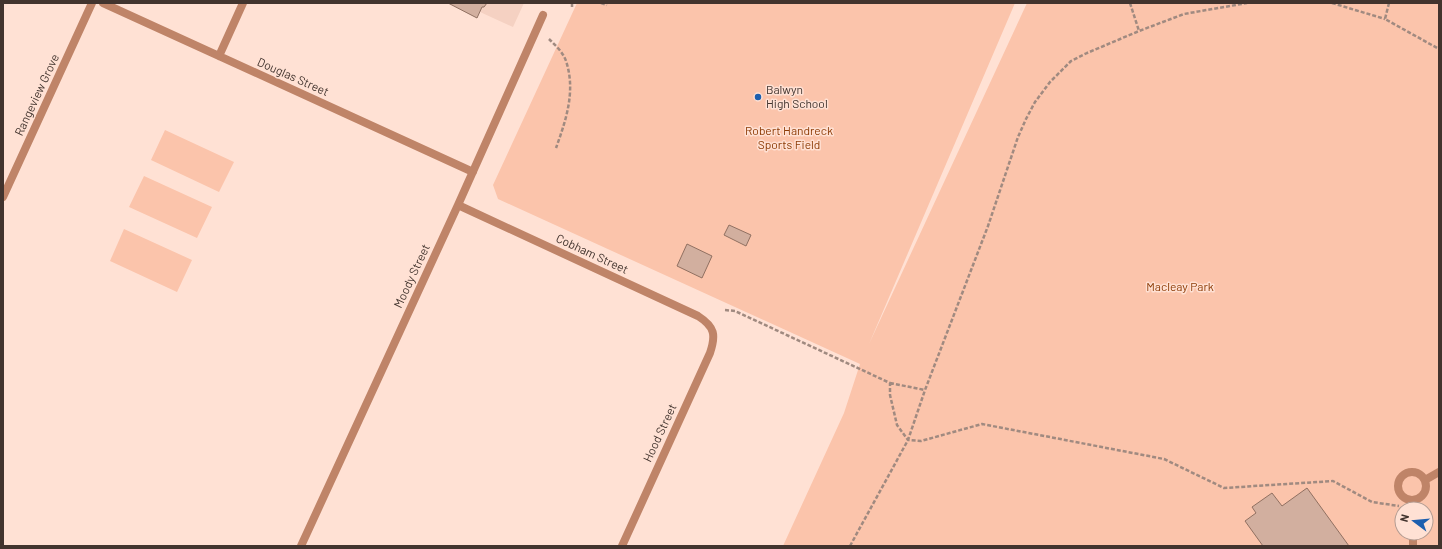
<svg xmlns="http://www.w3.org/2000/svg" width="1442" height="549" font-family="Barlow,sans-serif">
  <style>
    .built { fill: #f5d1c2 }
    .green { fill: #fbc4ab; fill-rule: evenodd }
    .building { fill: #d2af9f; stroke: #907061 }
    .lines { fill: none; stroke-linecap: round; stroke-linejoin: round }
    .path { stroke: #a08a80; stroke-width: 2.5; stroke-dasharray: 4 2; stroke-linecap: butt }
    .service { stroke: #bf8468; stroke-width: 8 }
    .minor { stroke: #bf8468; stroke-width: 8 }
    .poi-dot { fill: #1d5faf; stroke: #ffe1d4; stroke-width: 1.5 }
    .labels { text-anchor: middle; stroke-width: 3; stroke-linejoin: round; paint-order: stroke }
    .street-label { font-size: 12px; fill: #42342e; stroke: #ffe1d4 }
    .poi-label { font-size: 12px; fill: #42342e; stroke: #ffe1d4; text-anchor: start }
    .park-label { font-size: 12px; fill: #8d3b05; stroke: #ffe1d4 }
  </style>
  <rect width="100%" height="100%" fill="#ffe1d4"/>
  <!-- built -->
  <path class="built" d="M 448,3 L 524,3 L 513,27 L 480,12 L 477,18 Z"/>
  <!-- green -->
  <path class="green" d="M 577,3 L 1015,3 L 869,344 L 1027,3 L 1439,3 L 1439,546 L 783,546 L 844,413 L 860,364 L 498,199 L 493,185 ZM 1402,509 L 1426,509 L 1426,533 L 1402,533 Z
    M 165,130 L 234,162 L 219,192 L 151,160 Z
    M 144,176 L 212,207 L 197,238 L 129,207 Z
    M 124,229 L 192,260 L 177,292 L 110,261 Z"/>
  <!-- building -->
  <path class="building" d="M 448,3 L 487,3 L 484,7 L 482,7 L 477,18 Z
    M 729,225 L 751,235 L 746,246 L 724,235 Z
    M 687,244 L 712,256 L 702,278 L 677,266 Z
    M 1307,488 L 1349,546 L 1263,546 L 1245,521 L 1256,513 L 1252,507 L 1272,493 L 1282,506 Z"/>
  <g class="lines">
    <!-- path -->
    <path class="path" d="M 572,3 L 572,8
      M 601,3 L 607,5
      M 1130,3 L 1139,31
      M 1332,3 L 1385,19
      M 1389,3 L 1385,19 L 1439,49
      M 549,39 C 555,45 563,52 566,61 C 576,91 566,120 556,148
      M 725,310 L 735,311 L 890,383 L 890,395 L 897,425 L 908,440 L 921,441 L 982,424 L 1164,459 L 1224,488 L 1333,481 L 1372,502 L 1399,506
      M 890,383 L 925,390
      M 850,546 L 908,440 L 925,390 L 988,226 L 1018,137 L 1026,119 L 1035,102 L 1050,82 L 1071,61 L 1087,53 L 1139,31 L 1184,14 L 1247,3"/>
    <!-- service -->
    <path class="service" d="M1398 486a14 14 0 1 1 28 0a14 14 0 1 1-28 0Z
      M 1425,480 L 1439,472
      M 1412,500 L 1413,509
      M 1413,546 L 1413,533"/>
    <!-- minor -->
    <path class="minor" d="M 103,3 L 473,172
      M 219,56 L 243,3
      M 3,197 L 92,3
      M 458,205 L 698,316 C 715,327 716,335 710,353 L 622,546
      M 301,546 L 458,205 L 543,15"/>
  </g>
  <!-- markers -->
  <circle class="poi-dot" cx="758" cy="97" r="4"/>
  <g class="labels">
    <!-- street labels -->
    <g class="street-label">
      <text transform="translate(293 77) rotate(24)" y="4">Douglas Street</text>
      <text transform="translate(37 95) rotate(-65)" y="4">Rangeview Grove</text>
      <text transform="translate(592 254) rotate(25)" y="4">Cobham Street</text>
      <text transform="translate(412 276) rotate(-65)" y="4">Moody Street</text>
      <text transform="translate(660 433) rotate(-65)" y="4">Hood Street</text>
    </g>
    <!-- poi labels -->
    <g class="poi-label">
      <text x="766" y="94">Balwyn<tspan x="766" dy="14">High School</tspan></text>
    </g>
    <!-- park labels -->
    <g class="park-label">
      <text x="789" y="135">Robert Handreck<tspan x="789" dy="14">Sports Field</tspan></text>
      <text x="1180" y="291">Macleay Park</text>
    </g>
  </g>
  <!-- border -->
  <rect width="1442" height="549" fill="none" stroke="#42342e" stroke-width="8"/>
  <!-- north arrow -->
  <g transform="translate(1414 521) rotate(286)"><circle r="19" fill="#ffe1d4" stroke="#b39c92"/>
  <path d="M0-3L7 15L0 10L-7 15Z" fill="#1d5faf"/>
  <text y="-6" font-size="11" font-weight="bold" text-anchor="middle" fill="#42342e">N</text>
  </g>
</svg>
